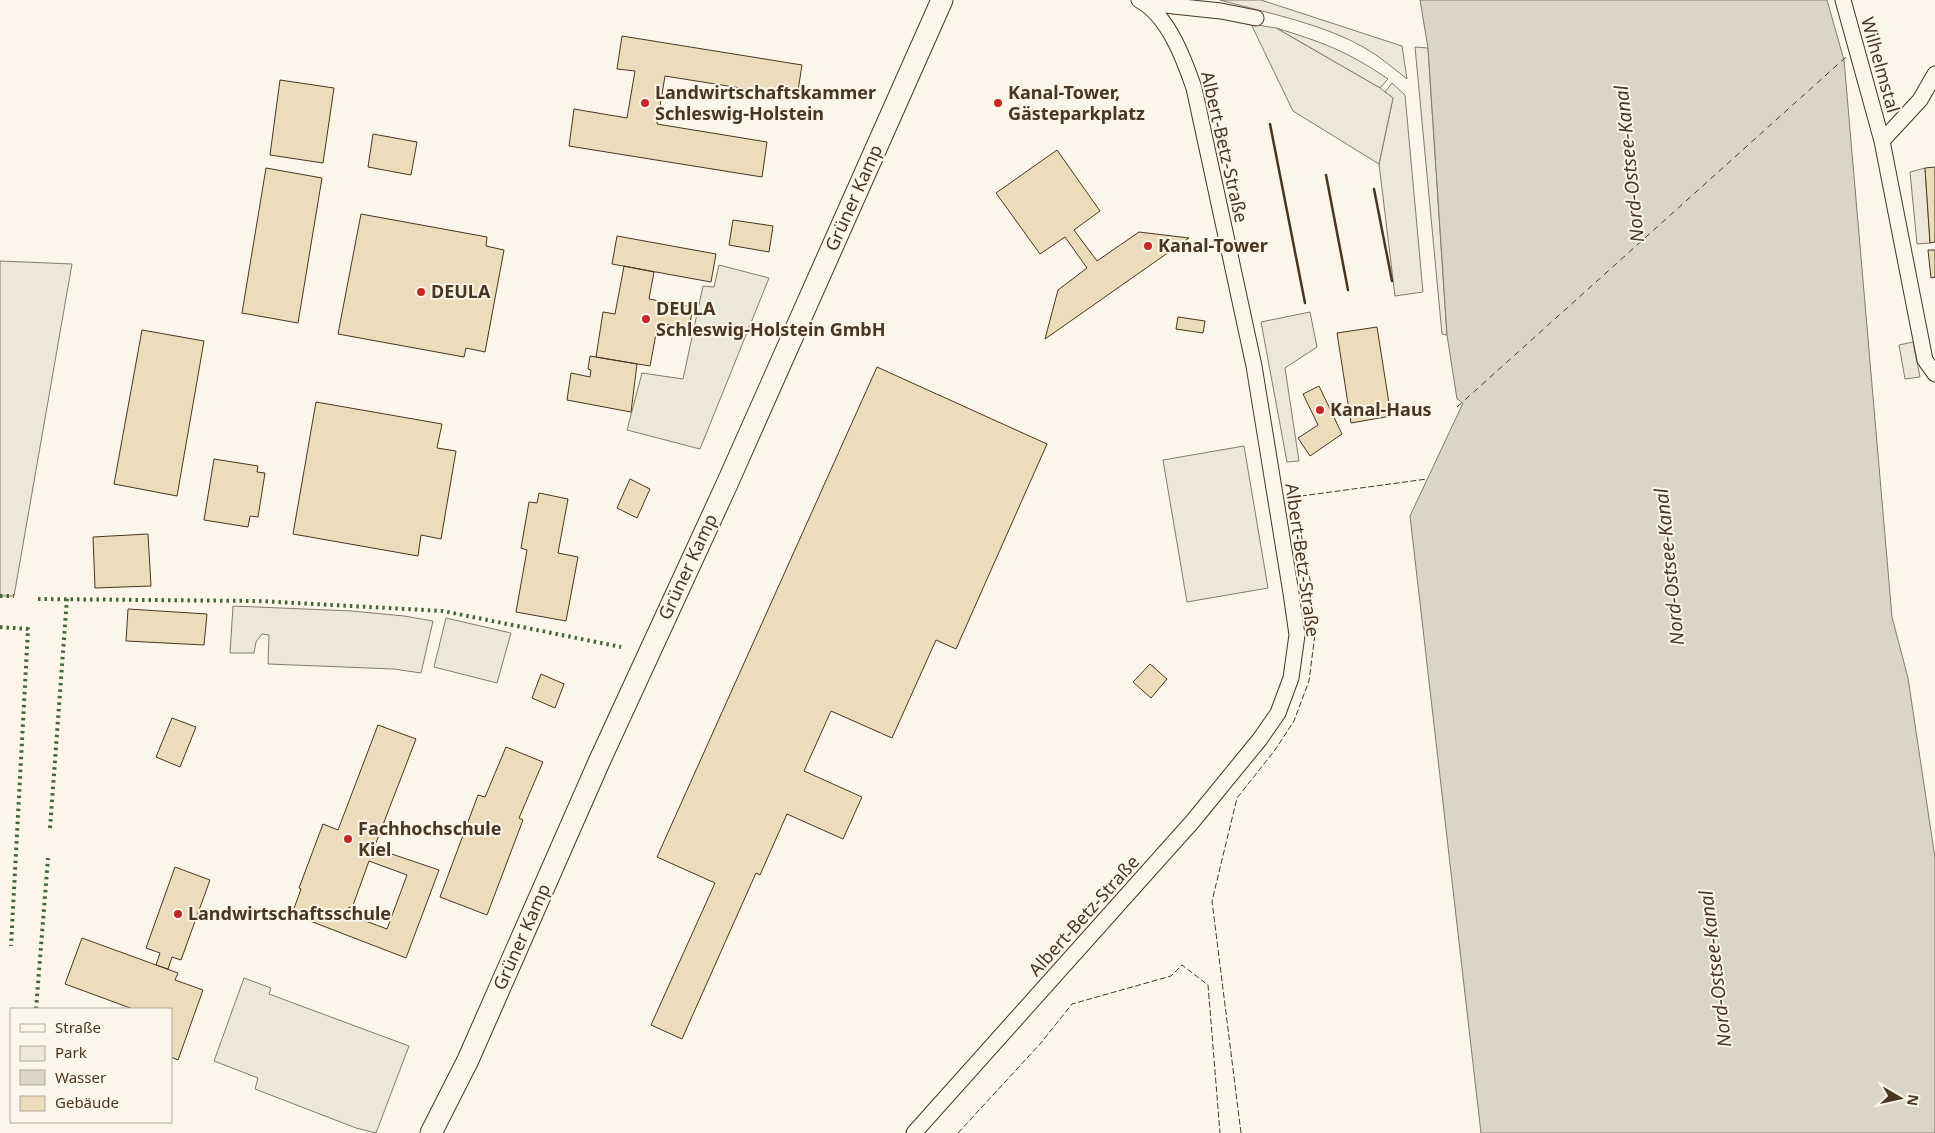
<svg xmlns="http://www.w3.org/2000/svg" width="1935" height="1133" font-family="'Noto Sans',sans-serif">
  <style>
    .green { fill: #ede6d9; stroke: #887966 }
    .parking { fill: #ede7d9; stroke: #887966 }
    .water { fill: #dcd4c6; stroke: #887966 }
    .lines { fill: none; stroke-linecap: round; stroke-linejoin: round }
    .ferry { stroke: #4a3520; stroke-width: 1; stroke-dasharray: 6 5; stroke-linecap: butt }
    .building { fill: #ecdcbc; stroke: #4a3520; fill-rule: evenodd }
    .street-casing { stroke: #4a3520; stroke-width: 17 }
    .secondary-casing { stroke: #4a3520; stroke-width: 23 }
    .street { stroke: #fbf6e9; stroke-width: 15 }
    .secondary { stroke: #fbf6e9; stroke-width: 21 }
    .hedge { stroke: #436837; stroke-width: 4; stroke-dasharray: 2.5 4; stroke-linecap: butt }
    .fence { stroke: #4a3520; stroke-width: 1; stroke-dasharray: 6 2.5; stroke-linecap: butt }
    .wall { stroke: #4a3520; stroke-width: 2.5 }
    .poi-dot { fill: #c62828; stroke: #fbf6e9; stroke-width: 2 }
    .labels { text-anchor: middle; stroke-width: 4; stroke-linejoin: round; paint-order: stroke }
    .street-label { font-size: 18px; fill: #4a3520; stroke: #fbf6e9 }
    .poi-label { font-size: 18px; font-weight: bold; fill: #4a3520; stroke: #fbf6e9; text-anchor: start }
    .water-label { font-size: 19px; font-style: italic; fill: #4a3520; stroke: #fbf6e9 }
  </style>
  <rect width="100%" height="100%" fill="#fbf6e9"/>
  <!-- green -->
  <path class="green" d="M 1220,0 L 1261,0 L 1402,46 L 1407,79 C 1395,70 1383,59 1370,51 C 1326,24 1270,14 1220,0 Z
    M 1276,28 C 1322,42 1347,51 1388,79 L 1380,88 Z
    M 1415,47 L 1428,48 L 1447,335 L 1442,334 Z
    M 1392,83 L 1405,95 L 1423,292 L 1395,296 L 1379,164 L 1393,98 L 1385,92 Z
    M 0,261 L 72,264 L 14,596 L 0,596 Z"/>
  <!-- parking -->
  <path class="parking" d="M 1251,24 L 1276,28 L 1380,88 L 1393,98 L 1379,164 L 1293,111 Z
    M 1925,168 L 1930,243 L 1917,244 L 1910,172 Z
    M 719,265 L 769,278 L 700,449 L 627,430 L 642,373 L 683,379 L 703,286 L 714,287 Z
    M 1310,312 L 1317,347 L 1285,368 L 1299,461 L 1287,462 L 1261,322 Z
    M 1913,342 L 1920,377 L 1905,379 L 1899,345 Z
    M 1244,446 L 1268,588 L 1187,602 L 1163,460 Z
    M 233,606 L 352,611 L 404,616 L 433,621 L 421,673 L 394,669 L 268,664 L 269,635 L 262,634 L 256,642 L 254,653 L 230,653 Z
    M 446,618 L 511,633 L 497,683 L 434,667 Z
    M 244,978 L 271,988 L 269,994 L 409,1046 L 376,1133 L 356,1128 L 255,1089 L 258,1078 L 214,1061 Z"/>
  <!-- water -->
  <path class="water" d="M 1420,0 L 1827,0 L 1844,60 L 1892,617 L 1908,678 L 1935,858 L 1935,1133 L 1481,1133 L 1410,516 L 1463,403 L 1457,399 L 1447,335 L 1428,48 Z"/>
  <g class="lines">
    <!-- ferry -->
    <path class="ferry" d="M 1457,407 L 1846,57"/>
  </g>
  <!-- building -->
  <path class="building" d="M 622,36 L 802,65 L 797,97 L 665,76 L 657,124 L 767,142 L 762,177 L 569,146 L 574,109 L 627,118 L 635,71 L 617,69 Z
    M 280,80 L 334,88 L 323,163 L 270,155 Z
    M 373,134 L 417,142 L 411,175 L 368,167 Z
    M 1057,150 L 1100,211 L 1074,230 L 1097,261 L 1139,232 L 1189,238 L 1045,339 L 1058,290 L 1087,268 L 1065,237 L 1040,254 L 996,193 Z
    M 1935,167 L 1935,242 L 1930,243 L 1925,168 Z
    M 266,168 L 322,178 L 298,323 L 242,313 Z
    M 361,214 L 487,237 L 486,246 L 504,250 L 485,352 L 466,348 L 464,357 L 338,334 Z
    M 733,220 L 773,226 L 769,252 L 729,245 Z
    M 617,236 L 716,254 L 711,282 L 612,264 Z
    M 1928,250 L 1935,250 L 1935,277 L 1931,278 Z
    M 624,266 L 654,272 L 649,299 L 693,307 L 689,329 L 658,323 L 650,366 L 596,357 L 603,312 L 615,314 Z
    M 1178,317 L 1205,321 L 1203,333 L 1176,329 Z
    M 1377,327 L 1391,416 L 1351,423 L 1337,333 Z
    M 142,330 L 204,341 L 177,496 L 114,484 Z
    M 590,356 L 637,364 L 631,412 L 567,400 L 571,373 L 590,377 L 591,370 L 588,369 Z
    M 877,367 L 1047,444 L 956,649 L 936,640 L 892,738 L 831,711 L 804,771 L 862,797 L 843,839 L 787,814 L 760,875 L 756,873 L 682,1039 L 651,1025 L 715,883 L 657,857 Z
    M 1319,386 L 1342,434 L 1310,456 L 1298,438 L 1318,425 L 1303,394 Z
    M 316,402 L 442,424 L 437,448 L 456,451 L 441,539 L 421,535 L 418,556 L 293,534 Z
    M 214,459 L 258,466 L 257,472 L 265,473 L 258,517 L 250,516 L 248,527 L 204,520 Z
    M 630,479 L 650,489 L 637,518 L 617,508 Z
    M 539,493 L 568,499 L 558,553 L 578,557 L 566,621 L 516,612 L 527,550 L 521,548 L 529,502 L 537,503 Z
    M 148,534 L 151,586 L 95,588 L 93,537 Z
    M 128,609 L 207,614 L 204,645 L 126,641 Z
    M 1150,664 L 1167,679 L 1151,698 L 1133,682 Z
    M 541,674 L 564,684 L 555,708 L 532,698 Z
    M 172,718 L 196,727 L 180,767 L 156,757 Z
    M 378,725 L 416,739 L 374,848 L 439,870 L 406,958 L 292,914 L 301,889 L 299,888 L 323,824 L 338,830 ZM 369,861 L 407,875 L 387,929 L 347,914 L 349,907 L 352,908 Z
    M 506,747 L 543,762 L 519,818 L 523,820 L 487,915 L 440,897 L 478,795 L 485,797 Z
    M 175,867 L 210,880 L 181,960 L 172,957 L 168,969 L 156,965 L 160,953 L 146,948 Z
    M 82,938 L 178,973 L 175,980 L 203,990 L 178,1060 L 171,1057 L 171,1009 L 133,1009 L 65,984 Z"/>
  <g class="lines">
    <defs>
      <path id="street" d="M 1843,0 L 1882,141 L 1925,360 L 1935,374
        M 1145,3 L 1221,11 L 1256,18
        M 1882,141 L 1920,100 L 1935,74
        M 914,1133 L 1193,821 L 1260,739 L 1278,713 L 1291,678 L 1297,635 L 1291,593 L 1254,366 L 1194,88 C 1184,59 1168,15 1139,0"/>
      <path id="secondary" d="M 431,1133 L 468,1060 L 599,762 L 727,484 L 942,0"/>
    </defs>
    <!-- street casing -->
    <use href="#street" class="street-casing"/>
    <!-- secondary casing -->
    <use href="#secondary" class="secondary-casing"/>
    <!-- street -->
    <use href="#street" class="street"/>
    <!-- secondary -->
    <use href="#secondary" class="secondary"/>
    <!-- hedge -->
    <path class="hedge" d="M 0,596 L 14,596
      M 38,599 L 259,601 L 443,611 L 621,647
      M 0,627 L 28,629 L 11,946
      M 50,828 L 67,598
      M 36,1009 L 48,858"/>
    <!-- fence -->
    <path class="fence" d="M 958,1133 L 1040,1044 L 1072,1004 L 1171,976 L 1182,965 L 1208,985 L 1220,1133
      M 1241,1133 L 1212,901 L 1237,798 L 1275,750 L 1294,721 L 1309,681 L 1315,634 L 1311,585 L 1294,497 L 1427,479"/>
    <!-- wall -->
    <path class="wall" d="M 1270,124 L 1305,303
      M 1326,175 L 1348,290
      M 1374,189 L 1392,281"/>
  </g>
  <!-- markers -->
  <g class="poi-dot">
    <circle cx="645" cy="103" r="5"/>
    <circle cx="998" cy="103" r="5"/>
    <circle cx="1148" cy="246" r="5"/>
    <circle cx="421" cy="292" r="5"/>
    <circle cx="646" cy="319" r="5"/>
    <circle cx="1320" cy="410" r="5"/>
    <circle cx="348" cy="839" r="5"/>
    <circle cx="178" cy="914" r="5"/>
  </g>
  <g class="labels">
    <!-- street labels -->
    <g class="street-label">
      <text transform="translate(1880 65) rotate(74)" y="6">Wilhelmstal</text>
      <text transform="translate(1224 147) rotate(77)" y="6">Albert-Betz-Straße</text>
      <text transform="translate(854 198) rotate(-66)" y="6">Grüner Kamp</text>
      <text transform="translate(1302 560) rotate(82)" y="6">Albert-Betz-Straße</text>
      <text transform="translate(688 567) rotate(-65)" y="6">Grüner Kamp</text>
      <text transform="translate(1084 916) rotate(-48)" y="6">Albert-Betz-Straße</text>
      <text transform="translate(522 937) rotate(-66)" y="6">Grüner Kamp</text>
    </g>
    <!-- poi labels -->
    <g class="poi-label">
      <text x="655" y="99">Landwirtschaftskammer<tspan x="655" dy="21">Schleswig-Holstein</tspan></text>
      <text x="1008" y="99">Kanal-Tower,<tspan x="1008" dy="21">Gästeparkplatz</tspan></text>
      <text x="1158" y="252">Kanal-Tower</text>
      <text x="431" y="298">DEULA</text>
      <text x="656" y="315">DEULA<tspan x="656" dy="21">Schleswig-Holstein GmbH</tspan></text>
      <text x="1330" y="416">Kanal-Haus</text>
      <text x="358" y="835">Fachhochschule<tspan x="358" dy="21">Kiel</tspan></text>
      <text x="188" y="920">Landwirtschaftsschule</text>
    </g>
    <!-- water labels -->
    <g class="water-label">
      <text transform="translate(1629 164) rotate(-96)" y="7">Nord-Ostsee-Kanal</text>
      <text transform="translate(1669 567) rotate(-96)" y="7">Nord-Ostsee-Kanal</text>
      <text transform="translate(1715 969) rotate(-97)" y="7">Nord-Ostsee-Kanal</text>
    </g>
  </g>
  <!-- legend -->
  <rect x="10" y="1008" width="162" height="115" fill="#fbf6e9" stroke="#b4a999"/>
  <rect x="20" y="1024" width="25" height="8" fill="#fbf6e9" stroke="#b4a999"/>
  <text x="55" y="1033" font-size="15" fill="#4a3520">Straße</text>
  <rect x="20" y="1046" width="25" height="15" fill="#ede6d9" stroke="#b4a999"/>
  <text x="55" y="1058" font-size="15" fill="#4a3520">Park</text>
  <rect x="20" y="1070" width="25" height="15" fill="#dcd4c6" stroke="#b4a999"/>
  <text x="55" y="1083" font-size="15" fill="#4a3520">Wasser</text>
  <rect x="20" y="1096" width="25" height="15" fill="#ecdcbc" stroke="#b4a999"/>
  <text x="55" y="1108" font-size="15" fill="#4a3520">Gebäude</text>
  <!-- north arrow -->
  <g transform="translate(1900 1098) rotate(99)" stroke="#fbf6e9" stroke-width="4" paint-order="stroke">
  <path d="M0-4L9 19L0 12L-9 19Z" fill="#4a3520"/>
  <text y="-8" font-size="14" font-weight="bold" text-anchor="middle" fill="#4a3520">N</text>
  </g>
</svg>
